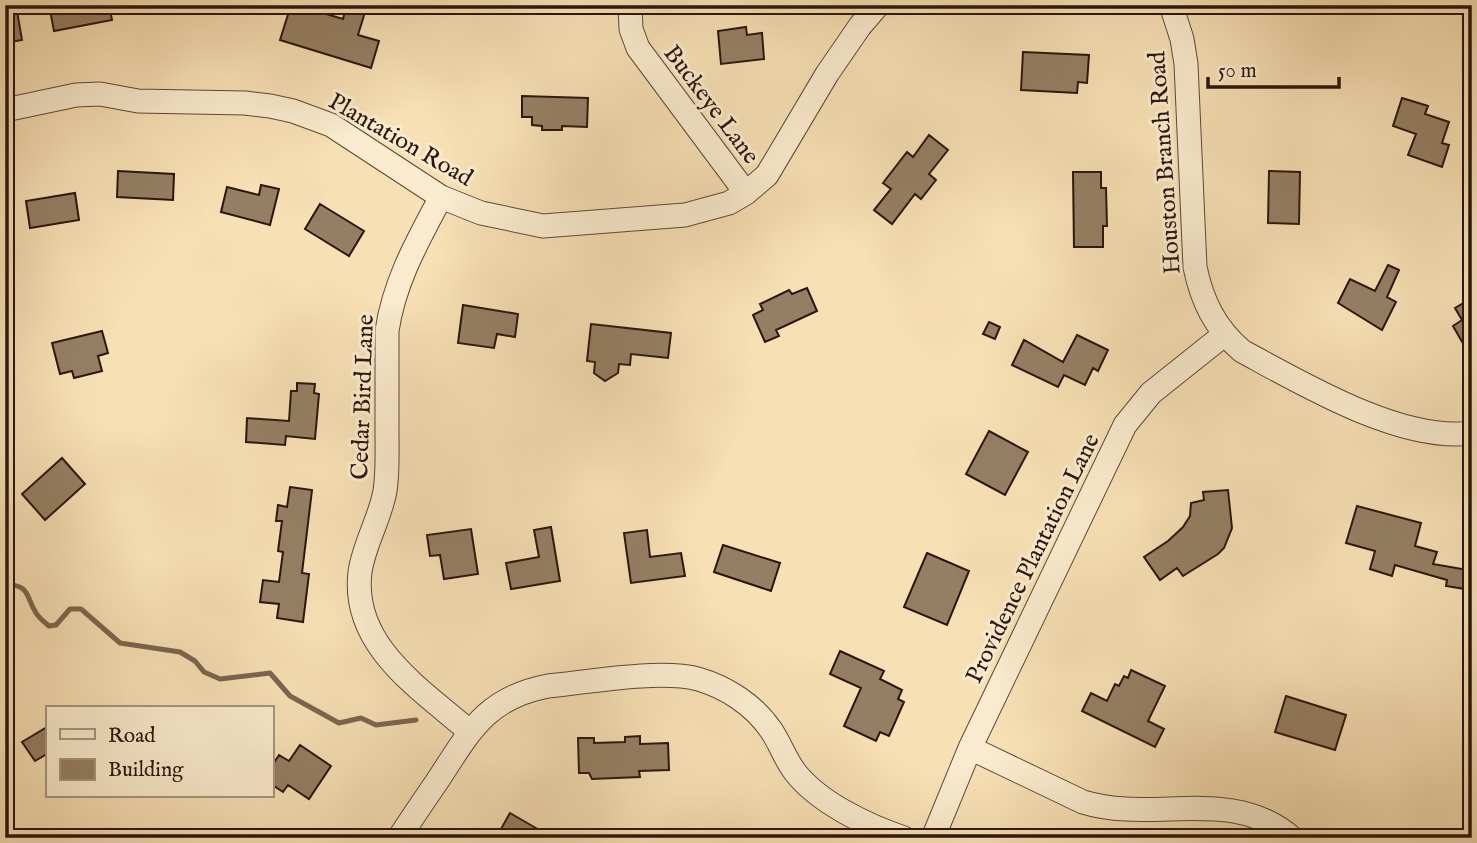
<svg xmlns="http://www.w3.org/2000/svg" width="1477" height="843" font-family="'IM FELL English',serif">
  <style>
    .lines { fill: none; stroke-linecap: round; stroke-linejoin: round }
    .stream { stroke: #7b6650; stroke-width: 5 }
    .building { fill: #957f64; stroke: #2a160e; stroke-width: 2 }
    .minor-casing { stroke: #5d4838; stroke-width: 25 }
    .minor { stroke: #faebce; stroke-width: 23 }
    .labels { text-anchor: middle; stroke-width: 6; stroke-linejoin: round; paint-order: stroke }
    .street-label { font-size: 24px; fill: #2a160e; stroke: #faebce }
  </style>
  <rect width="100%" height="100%" fill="#f7e0b4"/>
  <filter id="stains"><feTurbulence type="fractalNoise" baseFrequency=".00286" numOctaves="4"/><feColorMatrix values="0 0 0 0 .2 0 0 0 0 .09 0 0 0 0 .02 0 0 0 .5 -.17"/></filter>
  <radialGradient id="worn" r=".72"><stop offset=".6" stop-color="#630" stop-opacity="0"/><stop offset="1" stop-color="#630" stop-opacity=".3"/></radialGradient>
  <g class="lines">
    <!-- stream -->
    <path class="stream" d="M 5,584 C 31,586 25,595 36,613 C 39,618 44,622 49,626 L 56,625 L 70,609 L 81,609 L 120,643 L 180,652 L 195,661 L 204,672 L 220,679 L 270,673 L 290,696 L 339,723 L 361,718 L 376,725 L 416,720"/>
  </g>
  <!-- building -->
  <path class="building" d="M 5,5 L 16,5 L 22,40 L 5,43 Z
    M 49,5 L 109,5 L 112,20 L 54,31 Z
    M 291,5 L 307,5 L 306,8 L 343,19 L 346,7 L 365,12 L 358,35 L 379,41 L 371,68 L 280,40 Z
    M 746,27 L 747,35 L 762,33 L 764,59 L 721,64 L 718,31 Z
    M 1023,52 L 1089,55 L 1087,83 L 1078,82 L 1077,93 L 1021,90 Z
    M 522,96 L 588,98 L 587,127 L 562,126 L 562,130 L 542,130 L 542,126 L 532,125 L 532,117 L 522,117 Z
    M 1402,98 L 1428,106 L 1425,114 L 1449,122 L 1442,143 L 1449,145 L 1442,167 L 1408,155 L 1416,134 L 1393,126 Z
    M 929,135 L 948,150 L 929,174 L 936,180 L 921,199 L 915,194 L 892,224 L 874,210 L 891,189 L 883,183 L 907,152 L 913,157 Z
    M 118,171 L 174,174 L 173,200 L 117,197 Z
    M 1269,171 L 1300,172 L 1299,224 L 1268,223 Z
    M 1073,172 L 1101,172 L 1101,188 L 1106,188 L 1107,226 L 1103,226 L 1103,247 L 1074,247 Z
    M 261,185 L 279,189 L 270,225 L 221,212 L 227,187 L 259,195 Z
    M 75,193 L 79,220 L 30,228 L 26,201 Z
    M 320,204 L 364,231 L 349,256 L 305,229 Z
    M 1388,265 L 1399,270 L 1387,297 L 1396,302 L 1382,330 L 1338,303 L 1350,279 L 1375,291 Z
    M 807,288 L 817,311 L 776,330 L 779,336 L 765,342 L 753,315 L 763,310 L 760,304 L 789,290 L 792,294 Z
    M 1472,298 L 1472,359 L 1453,326 L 1462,320 L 1455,308 Z
    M 463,305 L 518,314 L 515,337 L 497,334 L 494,348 L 458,343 Z
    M 989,322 L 1000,327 L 995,339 L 983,334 Z
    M 591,324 L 671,333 L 668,358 L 631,354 L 630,365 L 619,364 L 618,373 L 605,381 L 594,373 L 595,362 L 587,361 Z
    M 102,331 L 108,353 L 98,356 L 102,371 L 74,378 L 72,371 L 60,374 L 52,343 Z
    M 1077,335 L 1108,350 L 1098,371 L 1093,368 L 1085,385 L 1064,375 L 1058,387 L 1012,365 L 1024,340 L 1063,362 Z
    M 297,383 L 315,384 L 314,393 L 319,394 L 315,439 L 286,436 L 285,445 L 246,442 L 247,418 L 289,421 L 291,391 L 297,391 Z
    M 989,431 L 1028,452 L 1005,495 L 966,474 Z
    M 62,458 L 85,484 L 45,520 L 22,494 Z
    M 290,487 L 312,490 L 302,573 L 309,574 L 303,622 L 277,618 L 279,604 L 260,602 L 263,580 L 279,582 L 283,552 L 278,551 L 282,521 L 276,521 L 278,505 L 287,507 Z
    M 1228,490 L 1232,528 L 1224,548 L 1218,554 L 1183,576 L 1177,568 L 1160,580 L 1144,557 L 1168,541 L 1183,527 L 1190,516 L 1191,503 L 1204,500 L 1203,492 Z
    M 1357,506 L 1421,523 L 1415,546 L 1437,552 L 1433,564 L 1468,570 L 1465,589 L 1446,586 L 1447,580 L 1395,565 L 1392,576 L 1370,569 L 1375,551 L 1346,543 Z
    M 551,527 L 560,581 L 511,589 L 506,563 L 539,557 L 534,530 Z
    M 471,529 L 478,574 L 444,579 L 440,555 L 430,556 L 427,535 Z
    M 647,530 L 650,557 L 681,553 L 685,576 L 631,583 L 624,533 Z
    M 723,545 L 780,563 L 771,591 L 714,572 Z
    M 927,553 L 969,571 L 947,625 L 904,607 Z
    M 840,651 L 884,671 L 880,679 L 902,690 L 898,699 L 904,702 L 889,736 L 880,732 L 876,741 L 844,726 L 861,688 L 830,674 Z
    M 1131,670 L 1165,686 L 1148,721 L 1164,729 L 1155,747 L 1082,711 L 1091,693 L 1107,701 L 1115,684 L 1119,686 L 1124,676 L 1128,678 Z
    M 1286,696 L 1346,715 L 1335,750 L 1275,732 Z
    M 47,727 L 47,754 L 35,761 L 22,742 Z
    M 640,736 L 640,744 L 668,743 L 669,770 L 639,771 L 640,777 L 592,779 L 589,773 L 579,773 L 578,738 L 594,738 L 594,743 L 625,742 L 625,737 Z
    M 300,745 L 331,766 L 309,799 L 288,785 L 283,792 L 271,784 L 271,767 L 279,755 L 289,761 Z
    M 510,813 L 553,838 L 496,838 Z"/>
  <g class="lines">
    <defs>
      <path id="minor" d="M 630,5 L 631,29 L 638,48 L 746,193
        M 1171,5 L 1182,39 L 1186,64 L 1195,267 C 1202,301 1215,328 1242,351 C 1303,384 1402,443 1472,433
        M 5,110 L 76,95 L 100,94 L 138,101 L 245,103 L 270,106 L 293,111 L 331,125 L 441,197 L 481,213 L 543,226 L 685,215 L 729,203 L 746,193 L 767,175 L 827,74 L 860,26 L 878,5
        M 441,197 C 418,240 394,282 387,331 C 387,365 387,399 387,432 C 387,452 388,472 385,491 C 380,519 364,544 360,572 C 351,646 421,689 469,731
        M 970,748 L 1083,802 C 1154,824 1231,785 1292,838
        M 399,838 C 412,818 425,799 438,780 C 470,731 486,698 548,686 C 588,682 660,669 698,679 C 726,687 754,705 771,730 C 780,743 785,759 795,772 C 819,803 868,826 904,838
        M 933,838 L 970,748 L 1125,425 L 1151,393 L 1225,334"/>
    </defs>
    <!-- minor casing -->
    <use href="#minor" class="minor-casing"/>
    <!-- minor -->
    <use href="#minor" class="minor"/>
  </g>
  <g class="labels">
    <!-- street labels -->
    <g class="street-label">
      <text transform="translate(712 104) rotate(53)" y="8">Buckeye Lane</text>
      <text transform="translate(401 139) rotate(30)" y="8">Plantation Road</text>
      <text transform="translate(1164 163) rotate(-94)" y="8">Houston Branch Road</text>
      <text transform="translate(362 397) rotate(-88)" y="8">Cedar Bird Lane</text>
      <text transform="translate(1032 558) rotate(-64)" y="8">Providence Plantation Lane</text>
    </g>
  </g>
  <!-- margin -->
  <rect width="1477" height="843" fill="none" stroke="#f7e0b4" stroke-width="28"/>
  <rect x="7" y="7" width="1463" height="829" fill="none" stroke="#2a160e" stroke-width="3.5"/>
  <rect x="14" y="14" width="1449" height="815" fill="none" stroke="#2a160e" stroke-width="2"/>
  <!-- legend -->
  <rect x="46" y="706" width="228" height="91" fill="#faebce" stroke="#a79681" stroke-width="2"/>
  <rect x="60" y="729" width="35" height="10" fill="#faebce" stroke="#a79681" stroke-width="2"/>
  <text x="108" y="742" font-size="21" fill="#2a160e">Road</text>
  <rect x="60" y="759" width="35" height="21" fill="#957f64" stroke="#a79681" stroke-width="2"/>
  <text x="108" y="776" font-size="21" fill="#2a160e">Building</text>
  <!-- scale -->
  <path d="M1208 77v10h131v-10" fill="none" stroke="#2a160e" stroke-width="3.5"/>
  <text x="1218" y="77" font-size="21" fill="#2a160e" stroke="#faebce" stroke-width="5" paint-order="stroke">50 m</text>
  <rect width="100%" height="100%" filter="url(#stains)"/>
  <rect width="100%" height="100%" fill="url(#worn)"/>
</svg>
